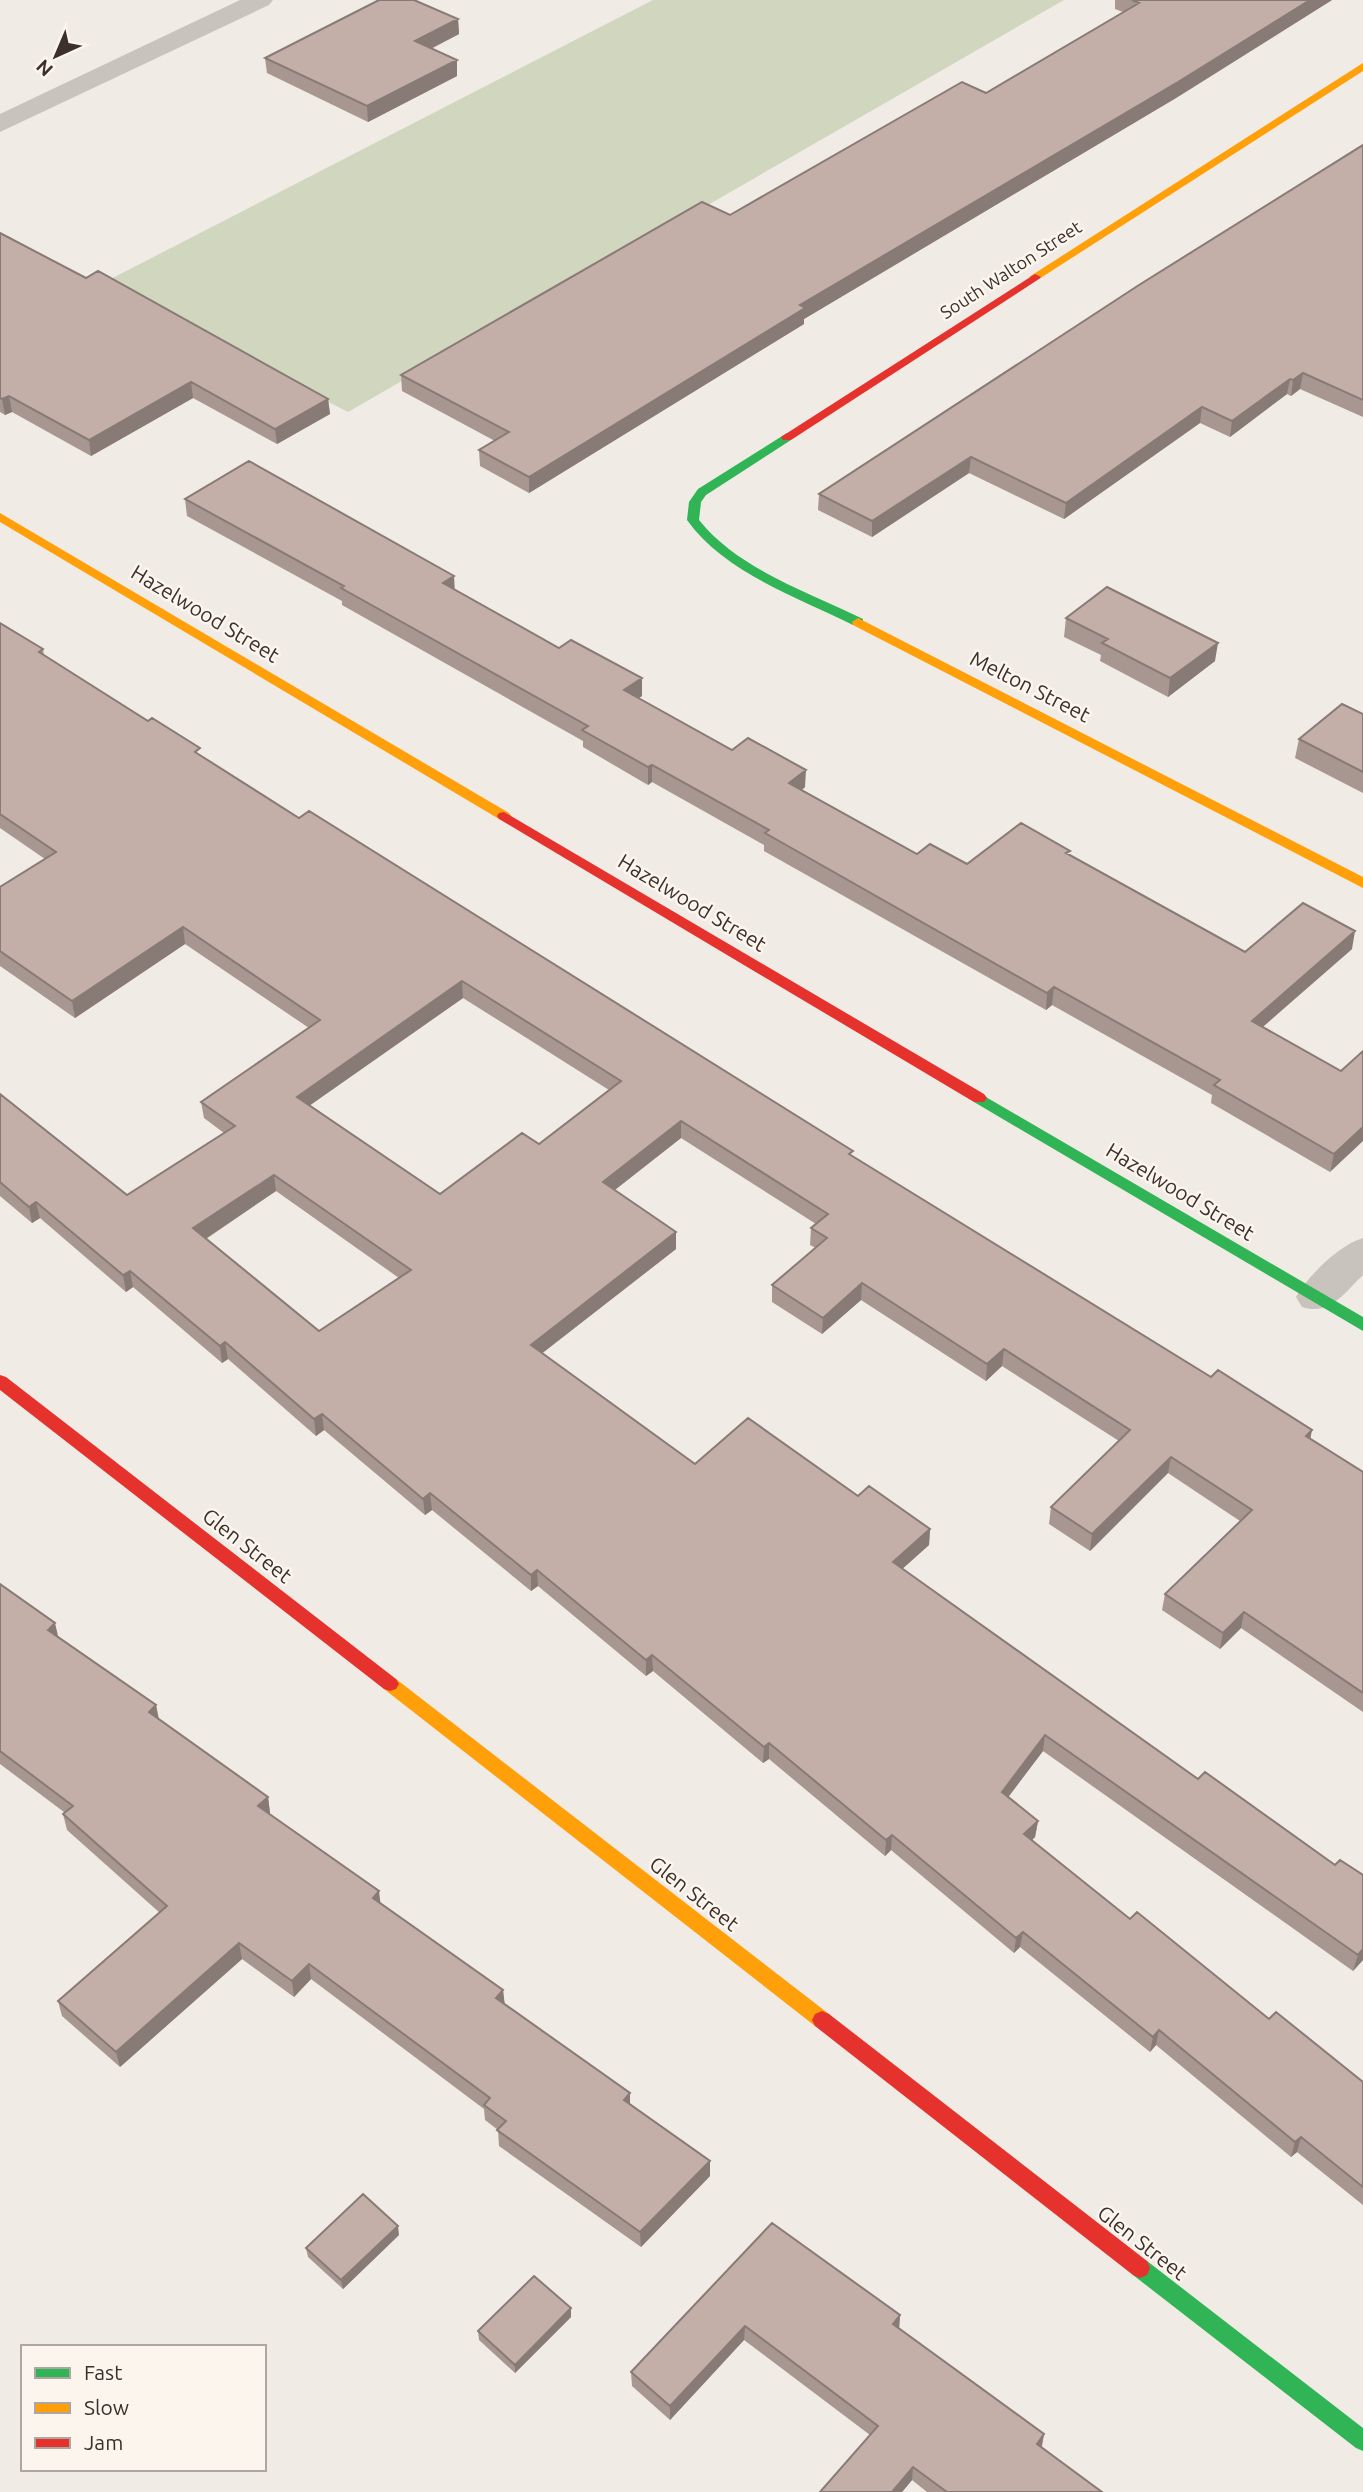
<svg xmlns="http://www.w3.org/2000/svg" width="1363" height="2492" font-family="Ubuntu,sans-serif">
  <style>
    .green { fill: #d1d6bf }
    .lines { fill: none; stroke-linecap: round; stroke-linejoin: round }
    .street { fill: #c9c3be; fill-rule: evenodd }
    .fast { fill: #30b455; fill-rule: evenodd }
    .slow { fill: #ff9f0a; fill-rule: evenodd }
    .jam { fill: #e5322d; fill-rule: evenodd }
    .wall { fill: #a89690; fill-rule: evenodd }
    .shaded-wall { fill: #887a75 }
    .building { fill: #c3afa7; stroke: #887a75; stroke-width: 2; fill-rule: evenodd }
    .labels { text-anchor: middle; stroke-width: 5; stroke-linejoin: round; paint-order: stroke }
    .far-street-label { font-size: 18px; fill: #3b302b; stroke: #fbf5ee }
    .street-label { font-size: 21px; fill: #3b302b; stroke: #fbf5ee }
  </style>
  <rect width="100%" height="100%" fill="#f0ebe5"/>
  <!-- green -->
  <path class="green" d="M 653,0 L 1064,0 L 348,412 L 101,284 Z"/>
  <g class="lines">
    <!-- street -->
    <path class="street" d="M 240,0 L 273,0 L 269,5 L 0,132 L 0,114 Z
      M 1363,1238 L 1363,1275 C 1344,1293 1330,1316 1302,1307 L 1296,1297 C 1309,1275 1339,1245 1363,1238 Z"/>
    <!-- fast -->
    <path class="fast" d="M 787,433 L 791,434 L 791,440 L 706,495 L 701,502 L 699,520 C 738,569 808,592 863,619 L 863,625 L 853,625 C 797,597 725,573 687,520 L 689,502 L 698,489 Z
      M 979,1093 L 1363,1317 L 1363,1331 L 974,1102 L 971,1098 Z
      M 1140,2258 L 1147,2261 L 1363,2428 L 1363,2451 L 1356,2448 L 1133,2275 L 1130,2268 L 1133,2261 Z"/>
    <!-- slow -->
    <path class="slow" d="M 1363,63 L 1363,71 L 1039,279 L 1029,277 Z
      M 0,513 L 509,813 L 511,816 L 509,819 L 499,819 L 0,522 Z
      M 858,618 L 1363,877 L 1363,888 L 853,625 L 852,622 Z
      M 390,1677 L 396,1679 L 829,2014 L 832,2020 L 829,2026 L 822,2029 L 815,2026 L 384,1689 L 381,1684 L 384,1679 Z"/>
    <!-- jam -->
    <path class="jam" d="M 1035,274 L 1041,277 L 1039,279 L 791,440 L 783,440 L 781,437 Z
      M 504,812 L 984,1094 L 987,1098 L 984,1102 L 974,1102 L 499,819 L 497,816 L 499,813 Z
      M 0,1375 L 6,1377 L 396,1679 L 399,1684 L 396,1689 L 390,1691 L 384,1689 L 0,1390 Z
      M 822,2011 L 829,2014 L 1147,2261 L 1150,2268 L 1147,2275 L 1140,2278 L 1133,2275 L 815,2026 L 812,2020 L 815,2014 Z"/>
  </g>
  <!-- wall -->
  <path class="wall" d="M 1115,0 L 1332,0 L 1176,98 L 804,319 L 804,324 L 529,493 L 480,466 L 479,450 L 495,441 L 402,391 L 401,375 L 730,215 L 986,93 L 1123,12 L 1115,9 Z
    M 458,19 L 459,34 L 431,49 L 457,60 L 457,76 L 368,122 L 267,73 L 265,58 Z
    M 1363,145 L 1363,417 L 1300,389 L 1291,396 L 1287,394 L 1230,437 L 1200,423 L 1064,519 L 969,473 L 872,537 L 818,510 L 819,494 Z
    M 0,233 L 86,278 L 328,399 L 330,414 L 277,444 L 193,398 L 91,456 L 12,412 L 5,415 L 0,412 Z
    M 185,499 L 455,590 L 642,696 L 638,698 L 732,750 L 805,787 L 802,790 L 917,854 L 967,864 L 1069,855 L 1245,952 L 1352,949 L 1262,1027 L 1341,1071 L 1363,1051 L 1330,1172 L 1211,1103 L 1212,1095 L 1052,1005 L 1046,1010 L 764,851 L 764,845 L 652,782 L 648,785 L 583,747 L 583,741 L 342,605 L 342,601 L 187,516 Z
    M 1066,618 L 1215,661 L 1168,697 L 1100,661 L 1101,655 L 1064,637 Z
    M 0,623 L 43,649 L 44,655 L 299,818 L 852,1156 L 1363,1472 L 1363,1712 L 1241,1628 L 1220,1649 L 1162,1610 L 1165,1594 L 1240,1521 L 1168,1473 L 1090,1551 L 1049,1524 L 1051,1507 L 1119,1441 L 1002,1366 L 986,1381 L 861,1300 L 822,1334 L 772,1302 L 772,1285 L 816,1248 L 810,1245 L 811,1228 L 816,1224 L 681,1138 L 615,1190 L 676,1249 L 542,1353 L 695,1464 L 858,1496 L 930,1529 L 929,1545 L 902,1569 L 1198,1779 L 1335,1865 L 1363,1875 L 1363,1960 L 1353,1971 L 1043,1751 L 1008,1797 L 1038,1821 L 1035,1837 L 1032,1840 L 1130,1919 L 1269,2019 L 1363,2082 L 1363,2205 L 1297,2152 L 1291,2157 L 1156,2045 L 1150,2052 L 1020,1947 L 1014,1953 L 891,1850 L 885,1856 L 769,1759 L 763,1763 L 653,1671 L 646,1676 L 538,1586 L 531,1591 L 432,1510 L 425,1515 L 324,1430 L 316,1436 L 228,1359 L 222,1363 L 133,1287 L 126,1292 L 40,1218 L 32,1223 L 0,1196 L 0,1094 L 127,1195 L 224,1133 L 204,1118 L 201,1102 L 309,1028 L 185,944 L 75,1018 L 0,966 L 0,887 L 45,859 L 0,828 ZM 463,998 L 609,1090 L 539,1144 L 440,1194 L 310,1105 ZM 276,1191 L 399,1278 L 319,1331 L 206,1239 Z
    M 1363,714 L 1363,793 L 1295,758 L 1299,739 Z
    M 0,1584 L 59,1637 L 156,1705 L 159,1719 L 268,1797 L 270,1813 L 270,1814 L 381,1904 L 503,1990 L 504,2004 L 630,2105 L 710,2161 L 710,2176 L 641,2247 L 499,2146 L 498,2130 L 485,2120 L 484,2109 L 311,1979 L 294,1997 L 242,1959 L 120,2067 L 62,2016 L 58,2001 L 160,1913 L 67,1830 L 63,1814 L 64,1812 L 0,1764 Z
    M 772,2223 L 900,2315 L 899,2328 L 1044,2434 L 1042,2447 L 1102,2492 L 927,2492 L 912,2480 L 902,2492 L 820,2492 L 870,2435 L 744,2340 L 670,2420 L 632,2386 L 631,2372 Z
    M 399,2235 L 343,2289 L 308,2257 L 306,2248 Z
    M 571,2308 L 571,2317 L 515,2373 L 479,2340 L 478,2331 Z"/>
  <!-- shaded-wall -->
  <path class="shaded-wall" d="M 1310,0 L 1332,0 L 1176,98 L 804,319 L 804,324 L 529,493 L 529,477 L 800,305 Z
    M 458,19 L 459,34 L 416,56 L 415,41 Z
    M 457,60 L 457,76 L 368,122 L 367,106 Z
    M 1303,373 L 1300,389 L 1291,396 L 1293,380 Z
    M 1290,379 L 1287,394 L 1230,437 L 1232,421 Z
    M 191,382 L 193,398 L 91,456 L 89,440 Z
    M 9,396 L 12,412 L 5,415 L 2,399 Z
    M 328,399 L 330,414 L 277,444 L 275,429 Z
    M 1202,407 L 1200,423 L 1064,519 L 1066,503 Z
    M 971,457 L 969,473 L 872,537 L 872,521 Z
    M 454,576 L 455,593 L 443,583 Z
    M 1218,643 L 1215,661 L 1168,697 L 1170,678 Z
    M 642,678 L 642,696 L 624,708 L 624,690 Z
    M 652,765 L 652,782 L 648,785 L 648,767 Z
    M 806,770 L 805,787 L 788,800 L 789,783 Z
    M 183,927 L 185,944 L 75,1018 L 72,1001 Z
    M 1355,931 L 1352,949 L 1249,1039 L 1252,1021 Z
    M 462,981 L 463,998 L 299,1113 L 297,1097 Z
    M 1054,987 L 1052,1005 L 1046,1010 L 1047,993 Z
    M 681,1121 L 681,1138 L 603,1199 L 603,1182 Z
    M 1363,1127 L 1363,1141 L 1330,1172 L 1334,1154 Z
    M 274,1175 L 276,1191 L 196,1245 L 193,1228 Z
    M 36,1202 L 40,1218 L 32,1223 L 29,1207 Z
    M 676,1232 L 676,1249 L 531,1362 L 531,1345 Z
    M 130,1271 L 133,1287 L 126,1292 L 123,1275 Z
    M 862,1283 L 861,1300 L 822,1334 L 823,1318 Z
    M 225,1342 L 228,1359 L 222,1363 L 220,1346 Z
    M 1004,1349 L 1002,1366 L 986,1381 L 987,1364 Z
    M 322,1414 L 324,1430 L 316,1436 L 314,1419 Z
    M 1312,1430 L 1309,1446 L 1306,1436 Z
    M 1171,1457 L 1168,1473 L 1090,1551 L 1092,1534 Z
    M 430,1493 L 432,1510 L 425,1515 L 423,1499 Z
    M 930,1529 L 929,1545 L 891,1579 L 893,1562 Z
    M 537,1570 L 538,1586 L 531,1591 L 531,1575 Z
    M 1244,1612 L 1241,1628 L 1220,1649 L 1223,1633 Z
    M 55,1623 L 59,1640 L 48,1630 Z
    M 652,1655 L 653,1671 L 646,1676 L 646,1660 Z
    M 156,1705 L 159,1722 L 149,1712 Z
    M 1045,1735 L 1043,1751 L 1000,1808 L 1002,1792 Z
    M 769,1743 L 769,1759 L 763,1763 L 764,1747 Z
    M 268,1797 L 270,1813 L 261,1823 L 258,1806 Z
    M 1038,1821 L 1035,1837 L 1022,1850 L 1024,1834 Z
    M 892,1835 L 891,1850 L 885,1856 L 886,1840 Z
    M 379,1891 L 381,1908 L 373,1898 Z
    M 1023,1932 L 1020,1947 L 1014,1953 L 1016,1938 Z
    M 239,1943 L 242,1959 L 120,2067 L 116,2052 Z
    M 1363,1949 L 1363,1960 L 1353,1971 L 1358,1955 Z
    M 309,1964 L 311,1979 L 294,1997 L 292,1981 Z
    M 503,1990 L 505,2006 L 496,1998 Z
    M 1159,2030 L 1156,2045 L 1150,2052 L 1153,2037 Z
    M 630,2093 L 630,2108 L 624,2100 Z
    M 1301,2137 L 1297,2152 L 1291,2157 L 1295,2142 Z
    M 710,2161 L 710,2176 L 641,2247 L 640,2232 Z
    M 398,2226 L 399,2235 L 343,2289 L 341,2280 Z
    M 571,2308 L 571,2317 L 515,2373 L 515,2365 Z
    M 900,2315 L 899,2329 L 893,2324 Z
    M 745,2326 L 744,2340 L 670,2420 L 670,2406 Z
    M 1044,2434 L 1041,2448 L 1037,2444 Z
    M 913,2467 L 912,2480 L 902,2492 L 892,2492 Z"/>
  <!-- building -->
  <path class="building" d="M 379,0 L 414,0 L 458,19 L 415,41 L 457,60 L 367,106 L 265,58 Z
    M 1132,0 L 1310,0 L 1178,82 L 800,305 L 805,308 L 529,477 L 479,450 L 509,432 L 401,375 L 702,202 L 730,215 L 962,82 L 986,93 L 1139,3 Z
    M 1363,145 L 1363,400 L 1303,373 L 1293,380 L 1290,379 L 1232,421 L 1202,407 L 1066,503 L 971,457 L 872,521 L 819,494 L 1139,285 Z
    M 0,233 L 86,278 L 98,271 L 328,399 L 275,429 L 191,382 L 89,440 L 9,396 L 2,399 L 0,398 Z
    M 249,461 L 454,576 L 443,583 L 559,648 L 571,640 L 642,678 L 624,690 L 732,750 L 748,738 L 806,770 L 789,783 L 917,854 L 930,844 L 967,864 L 1021,823 L 1070,851 L 1066,853 L 1245,952 L 1303,903 L 1355,931 L 1252,1021 L 1341,1071 L 1363,1051 L 1363,1127 L 1334,1154 L 1214,1085 L 1220,1080 L 1054,987 L 1047,993 L 765,833 L 769,830 L 652,765 L 648,767 L 582,730 L 588,726 L 341,588 L 344,586 L 185,499 Z
    M 1107,587 L 1218,643 L 1170,678 L 1102,643 L 1108,639 L 1066,618 Z
    M 0,623 L 43,649 L 39,652 L 148,721 L 152,718 L 200,748 L 195,752 L 299,818 L 309,811 L 853,1151 L 849,1154 L 1211,1377 L 1218,1370 L 1312,1430 L 1306,1436 L 1363,1472 L 1363,1693 L 1244,1612 L 1223,1633 L 1165,1594 L 1252,1510 L 1171,1457 L 1092,1534 L 1051,1507 L 1130,1430 L 1004,1349 L 987,1364 L 862,1283 L 823,1318 L 772,1285 L 827,1238 L 811,1228 L 828,1214 L 681,1121 L 603,1182 L 676,1232 L 531,1345 L 695,1464 L 748,1418 L 858,1496 L 869,1486 L 930,1529 L 893,1562 L 1198,1779 L 1205,1772 L 1335,1865 L 1340,1860 L 1363,1875 L 1363,1949 L 1358,1955 L 1045,1735 L 1002,1792 L 1038,1821 L 1024,1834 L 1130,1919 L 1137,1912 L 1269,2019 L 1276,2012 L 1363,2082 L 1363,2187 L 1301,2137 L 1295,2142 L 1159,2030 L 1153,2037 L 1023,1932 L 1016,1938 L 892,1835 L 886,1840 L 769,1743 L 764,1747 L 652,1655 L 646,1660 L 537,1570 L 531,1575 L 430,1493 L 423,1499 L 322,1414 L 314,1419 L 225,1342 L 220,1346 L 130,1271 L 123,1275 L 36,1202 L 29,1207 L 0,1182 L 0,1094 L 127,1195 L 235,1126 L 201,1102 L 320,1020 L 183,927 L 72,1001 L 0,951 L 0,887 L 56,852 L 0,814 ZM 462,981 L 621,1081 L 539,1144 L 522,1133 L 440,1194 L 297,1097 ZM 274,1175 L 411,1270 L 319,1331 L 193,1228 Z
    M 1342,704 L 1363,714 L 1363,772 L 1299,739 Z
    M 0,1584 L 55,1623 L 48,1630 L 156,1705 L 149,1712 L 268,1797 L 258,1806 L 379,1891 L 373,1898 L 503,1990 L 496,1998 L 630,2093 L 624,2100 L 710,2161 L 640,2232 L 497,2130 L 506,2121 L 484,2105 L 490,2098 L 309,1964 L 292,1981 L 239,1943 L 116,2052 L 58,2001 L 167,1906 L 63,1814 L 73,1806 L 0,1751 Z
    M 363,2194 L 398,2226 L 341,2280 L 306,2248 Z
    M 772,2223 L 900,2315 L 893,2324 L 1044,2434 L 1037,2444 L 1102,2492 L 947,2492 L 913,2467 L 892,2492 L 820,2492 L 878,2426 L 745,2326 L 670,2406 L 631,2372 Z
    M 534,2276 L 571,2308 L 515,2365 L 478,2331 Z"/>
  <g class="labels">
    <!-- far-street labels -->
    <g class="far-street-label">
      <text transform="translate(1011 270) rotate(-33)" y="6">South Walton Street</text>
    </g>
    <!-- street labels -->
    <g class="street-label">
      <text transform="translate(205 614) rotate(31)" y="7">Hazelwood Street</text>
      <text transform="translate(1030 687) rotate(27)" y="7">Melton Street</text>
      <text transform="translate(692 903) rotate(31)" y="7">Hazelwood Street</text>
      <text transform="translate(1180 1192) rotate(31)" y="7">Hazelwood Street</text>
      <text transform="translate(247 1546) rotate(38)" y="7">Glen Street</text>
      <text transform="translate(694 1894) rotate(38)" y="7">Glen Street</text>
      <text transform="translate(1142 2243) rotate(38)" y="7">Glen Street</text>
    </g>
  </g>
  <!-- legend -->
  <rect x="21" y="2345" width="245" height="126" fill="#fbf5ee" stroke="#aea6a0" stroke-width="2"/>
  <rect x="35" y="2368" width="35" height="10" fill="#30b455" stroke="#aea6a0" stroke-width="2"/>
  <text x="84" y="2380" font-size="21" fill="#3b302b">Fast</text>
  <rect x="35" y="2403" width="35" height="10" fill="#ff9f0a" stroke="#aea6a0" stroke-width="2"/>
  <text x="84" y="2415" font-size="21" fill="#3b302b">Slow</text>
  <rect x="35" y="2438" width="35" height="10" fill="#e5322d" stroke="#aea6a0" stroke-width="2"/>
  <text x="84" y="2450" font-size="21" fill="#3b302b">Jam</text>
  <!-- north arrow -->
  <g transform="translate(56 56) rotate(224)" stroke="#fbf5ee" stroke-width="5" paint-order="stroke">
  <path d="M0-5L12 26L0 18L-12 26Z" fill="#3b302b"/>
  <text y="-10" font-size="19" font-weight="bold" text-anchor="middle" fill="#3b302b">N</text>
  </g>
</svg>
